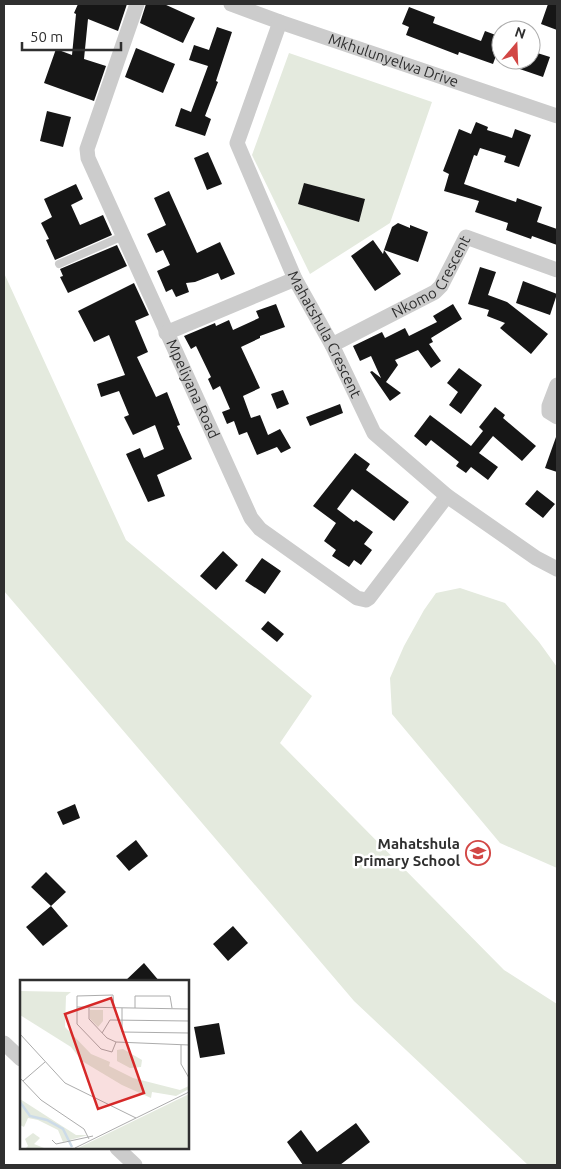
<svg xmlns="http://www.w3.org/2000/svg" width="561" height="1169" font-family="Ubuntu,sans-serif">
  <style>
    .green { fill: #e4eade }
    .building { fill: #161616 }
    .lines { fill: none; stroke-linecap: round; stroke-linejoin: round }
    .lane { stroke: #ccc; stroke-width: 8 }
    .street { stroke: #ccc; stroke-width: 15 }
    .labels { text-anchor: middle; stroke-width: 5; stroke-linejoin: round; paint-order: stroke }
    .street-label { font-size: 15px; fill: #2f2f2f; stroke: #fff }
    .poi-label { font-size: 15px; font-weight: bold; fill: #2f2f2f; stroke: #fff; text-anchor: end }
    .inset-river { fill: none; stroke: #ccdbe8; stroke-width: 2.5 }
    .inset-road { fill: none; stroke: #acacac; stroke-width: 1 }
    .view { fill: #d62828; fill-opacity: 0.15; stroke: #d62828; stroke-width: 2.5 }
    .inset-edge { fill: none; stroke: #2f2f2f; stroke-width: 2.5 }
  </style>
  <rect width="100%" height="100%" fill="#fff"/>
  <!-- green -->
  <path class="green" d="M 289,53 L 432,102 L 390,223 L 310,274 L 252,155 Z
    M 4,273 L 126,540 L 312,696 L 280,743 L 504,970 L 557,1004 L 557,1165 L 528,1165 L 354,1001 L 4,591 Z
    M 460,588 L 505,603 L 539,642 L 557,667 L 557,868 L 500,843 L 392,714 L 390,678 L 404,646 L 424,610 L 436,593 Z"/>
  <!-- building -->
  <path class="building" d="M 78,4 L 127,4 L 118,31 L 88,19 L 84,59 L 106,66 L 94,101 L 44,83 L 56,49 L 72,55 L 76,14 L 74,13 Z
    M 146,4 L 164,4 L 195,18 L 183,43 L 140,23 Z
    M 548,4 L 557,4 L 557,30 L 541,24 Z
    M 409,7 L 435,17 L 433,23 L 481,41 L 485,31 L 501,37 L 501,42 L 493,64 L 459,52 L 458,55 L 406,35 L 409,27 L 402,24 Z
    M 217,27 L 232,32 L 216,81 L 218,82 L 205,116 L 211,119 L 205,136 L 175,126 L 181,108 L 191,112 L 208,66 L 189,60 L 194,45 L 209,50 Z
    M 136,48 L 175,64 L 163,93 L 125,77 Z
    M 531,51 L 550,57 L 543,77 L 499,62 L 500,60 L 531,60 Z
    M 47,111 L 71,117 L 63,147 L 40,141 Z
    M 476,122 L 488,127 L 487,130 L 512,138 L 515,129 L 531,135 L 519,167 L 504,162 L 506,156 L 480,148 L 477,156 L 474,155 L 464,184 L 516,202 L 517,198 L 542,207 L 537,222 L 557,229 L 557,245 L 532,236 L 531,239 L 506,230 L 508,223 L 475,212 L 479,201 L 444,191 L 449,174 L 443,171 L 459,129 L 471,134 Z
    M 208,152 L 222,184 L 207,190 L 194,158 Z
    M 304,183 L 365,199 L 359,222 L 298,204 Z
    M 76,184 L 83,199 L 71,205 L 80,225 L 103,215 L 112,235 L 55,260 L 46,240 L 49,239 L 41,223 L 52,217 L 44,199 Z
    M 169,191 L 197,253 L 220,242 L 235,274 L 221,280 L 218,273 L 195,282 L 186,283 L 189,292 L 176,297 L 172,289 L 166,292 L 157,271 L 170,265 L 163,250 L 156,253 L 147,234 L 166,225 L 154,198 Z
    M 398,223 L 410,228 L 410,225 L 428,232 L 418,262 L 384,250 L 392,227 Z
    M 373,240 L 383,254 L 384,250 L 401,274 L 375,291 L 351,256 Z
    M 117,245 L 127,266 L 68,293 L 60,277 L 63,276 L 60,269 Z
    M 480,267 L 496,272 L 488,295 L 507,302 L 548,334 L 531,354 L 500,328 L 505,323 L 487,316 L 489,310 L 468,304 Z
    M 523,281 L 557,294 L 550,315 L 516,303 Z
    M 134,283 L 149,315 L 135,321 L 148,352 L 137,357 L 156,397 L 167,392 L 180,425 L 177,426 L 192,459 L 157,475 L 165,496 L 148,502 L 126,454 L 140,448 L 144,458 L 164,449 L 155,425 L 133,435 L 124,417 L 129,415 L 119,391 L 101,397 L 97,384 L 125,375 L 109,335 L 94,342 L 78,311 Z
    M 276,304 L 285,327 L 260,336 L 260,338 L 241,347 L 260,388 L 243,396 L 251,418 L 260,415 L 268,435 L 280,429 L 291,448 L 281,453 L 277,447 L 257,455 L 247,432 L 239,435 L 234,421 L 227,424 L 222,412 L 230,409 L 220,386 L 213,390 L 208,379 L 211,377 L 196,346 L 191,349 L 184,336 L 215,323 L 216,326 L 229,320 L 233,330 L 259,318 L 256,311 Z
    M 453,304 L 462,319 L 431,338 L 433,342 L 429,344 L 441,361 L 431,368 L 418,350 L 395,360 L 398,365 L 386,382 L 401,393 L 390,401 L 370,372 L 372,371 L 381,378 L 371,356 L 360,361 L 353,346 L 382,332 L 385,338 L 405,328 L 409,336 L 437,322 L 433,316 Z
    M 459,368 L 482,385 L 461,414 L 449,405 L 458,392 L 447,383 Z
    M 283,390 L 289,404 L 277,409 L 271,394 Z
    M 340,404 L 343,413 L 310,426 L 306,417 Z
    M 495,407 L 505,415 L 503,418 L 536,446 L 522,461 L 493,436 L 479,453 L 498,467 L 488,480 L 471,467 L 466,473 L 456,466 L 459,462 L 431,440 L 426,446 L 414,436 L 430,415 L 471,446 L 483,431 L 479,427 Z
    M 556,437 L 557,437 L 557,472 L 545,468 Z
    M 355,453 L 370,464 L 366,470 L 409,502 L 394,521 L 352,489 L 337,509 L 354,522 L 356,520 L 373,532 L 364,544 L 372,550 L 361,565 L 354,560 L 349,567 L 332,556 L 336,550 L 324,541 L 336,523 L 313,506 Z
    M 537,490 L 555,504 L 543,518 L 525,504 Z
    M 223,551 L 238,565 L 216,590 L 200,576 Z
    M 262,558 L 281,571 L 265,594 L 245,581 Z
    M 268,621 L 284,634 L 277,642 L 261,629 Z
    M 75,804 L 80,818 L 63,825 L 57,812 Z
    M 136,840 L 148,856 L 129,871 L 116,856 Z
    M 46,872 L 66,892 L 51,906 L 31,887 Z
    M 51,906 L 68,926 L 43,946 L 26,927 Z
    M 233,926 L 248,943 L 228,961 L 213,944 Z
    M 144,963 L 160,982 L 124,982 Z
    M 219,1023 L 225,1054 L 200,1058 L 194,1027 Z
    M 356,1123 L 370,1142 L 340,1165 L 303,1165 L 287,1142 L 301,1130 L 317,1152 Z"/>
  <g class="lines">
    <!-- lane -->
    <path class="lane" d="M 59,264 L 123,236"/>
    <!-- street -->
    <g class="street">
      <path id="s1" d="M 137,4 L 87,149 L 88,158 L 251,518 L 260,529 L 357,598 L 366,600 L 369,598 L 447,496"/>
      <path id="s2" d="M 231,4 L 280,22 L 557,116"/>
      <path id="s3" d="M 280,22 L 237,143 L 295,279 L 332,345 L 374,433 L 447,496 L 536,558 L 557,569"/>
      <path d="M 166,333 L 295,279"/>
      <path id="s4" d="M 332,345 L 435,292 L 441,286 L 466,237 L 557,270"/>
      <path d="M 557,385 L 549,406 L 549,412 L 557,417"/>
      <path d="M 4,1043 L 21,1059"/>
      <path d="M 117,1148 L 135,1165"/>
    </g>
  </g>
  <!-- icons -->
  <defs>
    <symbol id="school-ring" viewBox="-11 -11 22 22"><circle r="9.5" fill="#fff" stroke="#d24745" stroke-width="1.5"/><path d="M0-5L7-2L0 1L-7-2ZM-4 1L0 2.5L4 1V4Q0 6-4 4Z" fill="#d24745"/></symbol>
  </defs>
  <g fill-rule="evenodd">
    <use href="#school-ring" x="464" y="839" width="28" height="28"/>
  </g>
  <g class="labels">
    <!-- street labels -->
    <g class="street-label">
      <text dy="5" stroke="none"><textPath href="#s2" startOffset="172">Mkhulunyelwa Drive</textPath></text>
      <text dy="5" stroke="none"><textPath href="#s4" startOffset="124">Nkomo Crescent</textPath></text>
      <text dy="5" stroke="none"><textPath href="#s3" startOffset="339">Mahatshula Crescent</textPath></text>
      <text dy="5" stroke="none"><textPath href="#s1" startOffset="416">Mpeliyana Road</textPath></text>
    </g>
    <!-- poi labels -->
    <g class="poi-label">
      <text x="460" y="849">Mahatshula<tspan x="460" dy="17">Primary School</tspan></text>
    </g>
  </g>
  <!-- overview -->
  <g transform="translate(20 980)">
    <rect width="169" height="169" fill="#fff"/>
    <path d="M 0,11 L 51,12 L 46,16 L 45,47 L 71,74 L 90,82 L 89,86 L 113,98 L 160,110 L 169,106 L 169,109 L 156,116 L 132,112 L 131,118 L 102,105 L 62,81 L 51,67 L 0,35 ZM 70,30 L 83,30 L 83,41 L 78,47 L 70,39 ZM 103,69 L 122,80 L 121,87 L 110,88 L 97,81 L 97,70 ZM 169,114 L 169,168 L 58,168 ZM 0,119 L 56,155 L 68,155 L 43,162 L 38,150 L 18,140 L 8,138 L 4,147 L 0,145 ZM 13,153 L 20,158 L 14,164 L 24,168 L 6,168 L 8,166 L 5,159 Z" fill="#e4eade"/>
    <path class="inset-river" d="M 0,122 L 10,136 L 27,140 L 43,149 L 52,167"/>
    <path class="inset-road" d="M 57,27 L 169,29M 69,28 L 69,39 L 87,58 L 96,62 L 169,65M 94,28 L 93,15 L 57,16 L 57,44 L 81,69 L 92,72 L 96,62M 102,28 L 102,52 L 169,53M 115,28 L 115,16 L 150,16 L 152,28M 82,53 L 90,40 L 169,41M 0,54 L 45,103 L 116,138M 161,65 L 161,84 L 169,98M 0,98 L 21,120 L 64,149 L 69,159M 3,101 L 25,82M 32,160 L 36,164 L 73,156M 55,168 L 169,112"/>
    <path class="view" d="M 91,18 L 124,113 L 78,129 L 45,34 Z"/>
    <rect width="169" height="169" class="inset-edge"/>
  </g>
  <!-- border -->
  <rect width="561" height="1169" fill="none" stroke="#2f2f2f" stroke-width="10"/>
  <!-- north arrow -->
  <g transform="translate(516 45) rotate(19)"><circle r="24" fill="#ffffff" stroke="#acacac"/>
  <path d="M0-4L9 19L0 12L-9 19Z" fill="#d24745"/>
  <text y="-8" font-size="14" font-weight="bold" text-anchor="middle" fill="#2f2f2f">N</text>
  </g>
  <!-- scale -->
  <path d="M22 42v8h99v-8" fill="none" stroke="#2f2f2f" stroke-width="2.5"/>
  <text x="30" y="42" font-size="15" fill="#2f2f2f" stroke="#ffffff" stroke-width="4" paint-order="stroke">50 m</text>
</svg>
